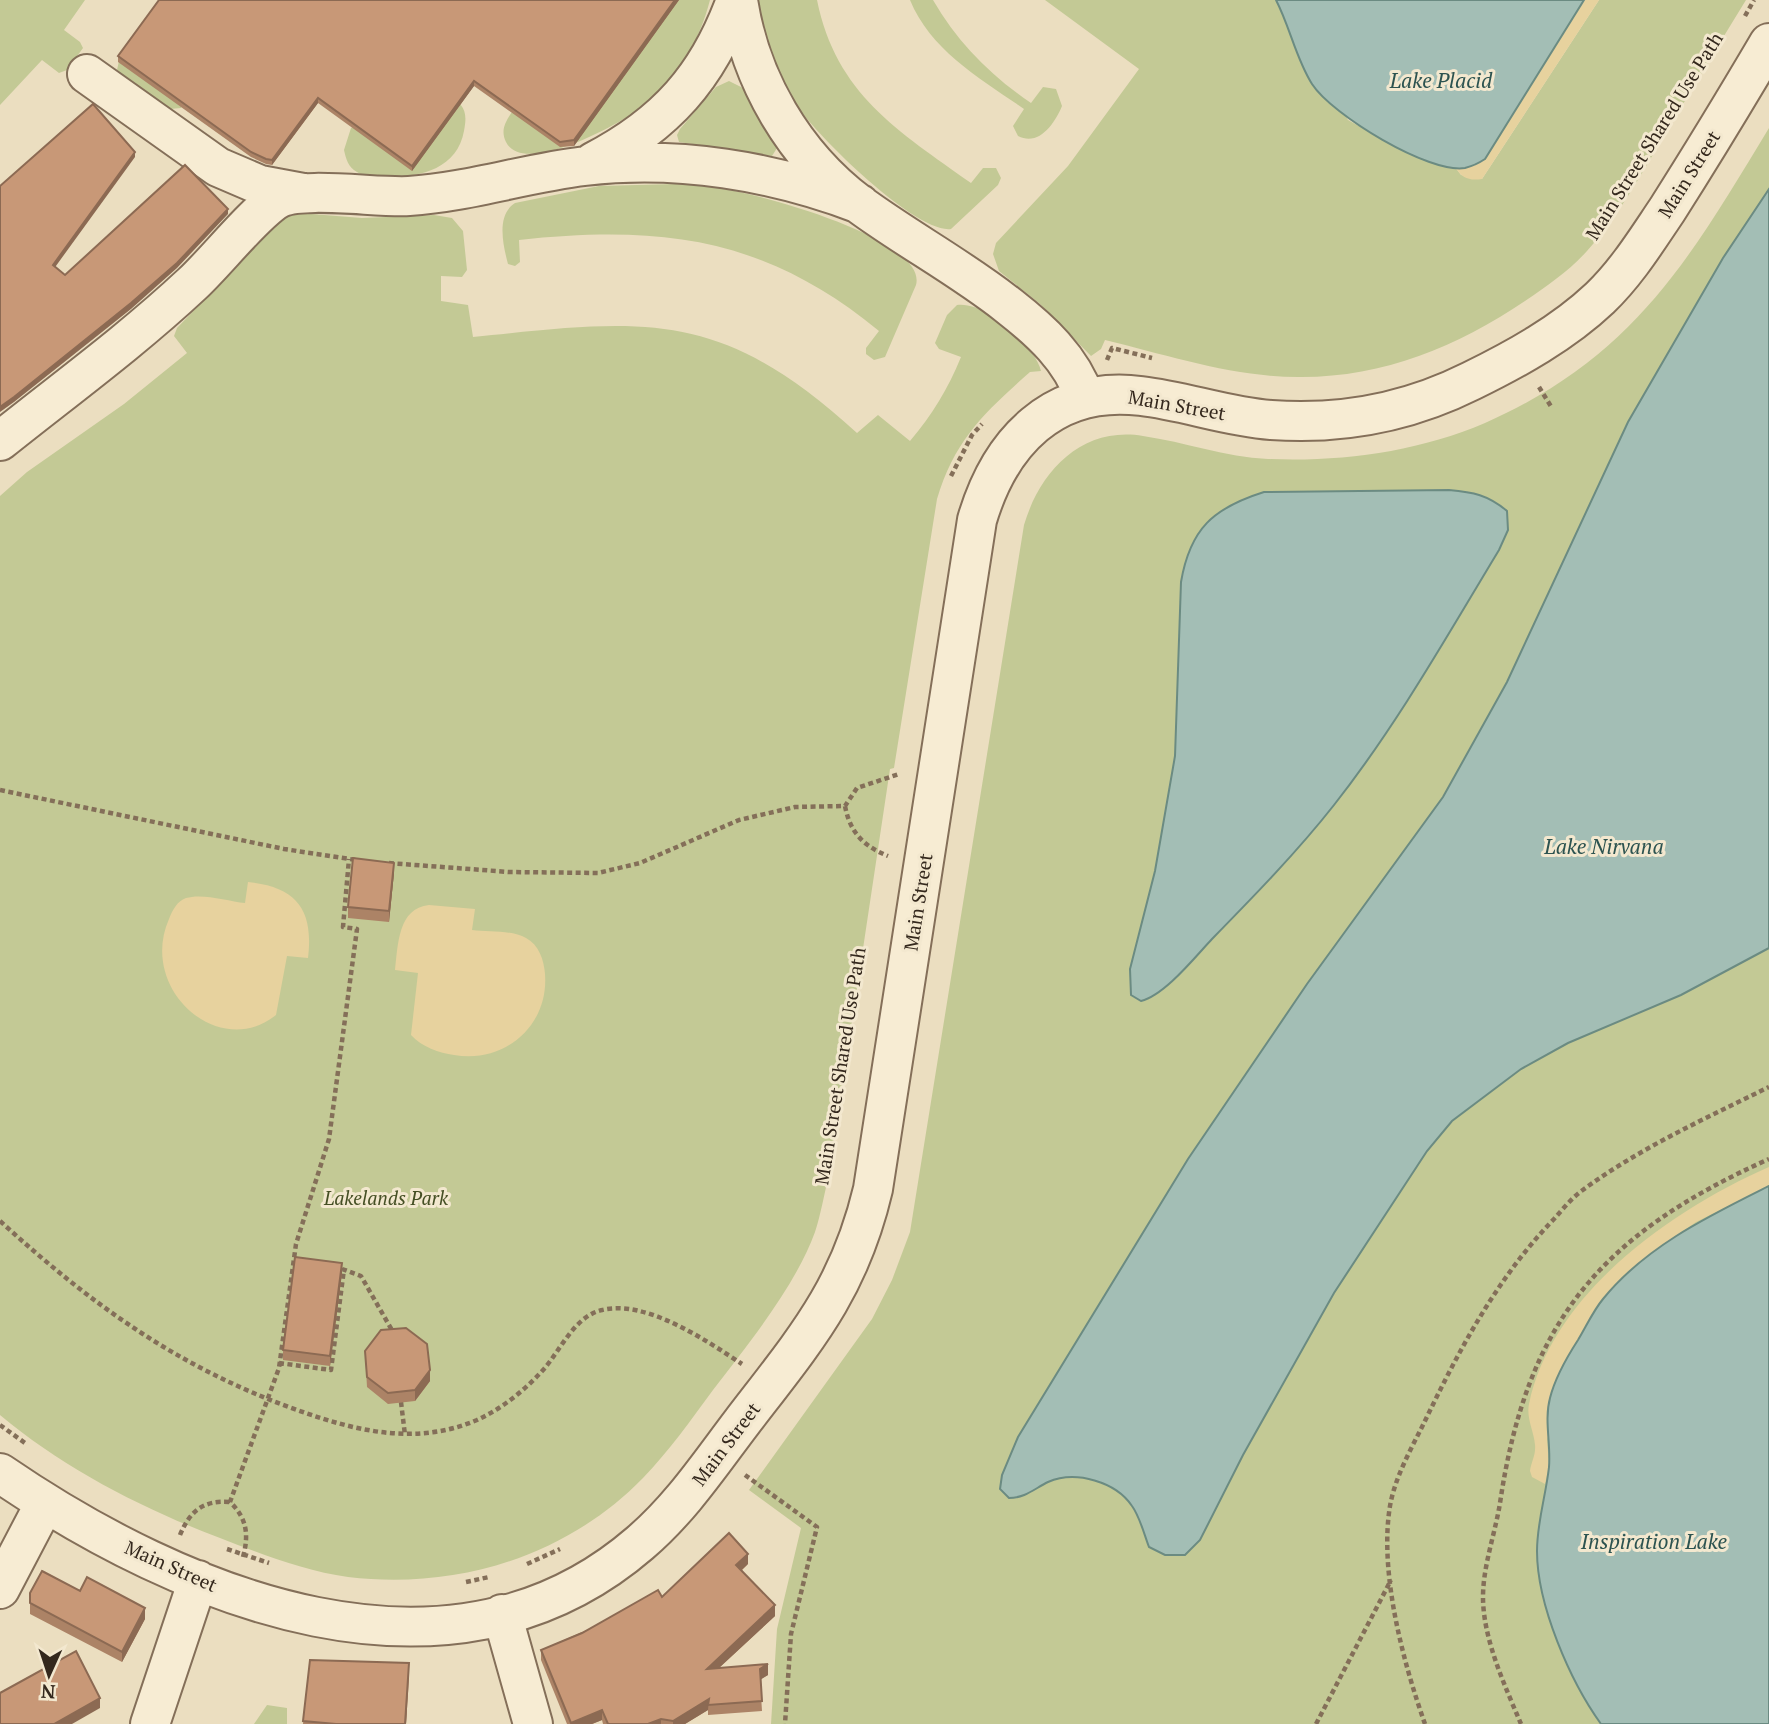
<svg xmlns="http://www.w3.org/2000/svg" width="1769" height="1724" font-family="'PT Serif',serif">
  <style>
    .green { fill: #c3c995 }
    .sand { fill: #e7d29e }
    .water { fill: #a3beb5; stroke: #6b8b82; stroke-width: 2 }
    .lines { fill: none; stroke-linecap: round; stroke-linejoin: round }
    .minor-casing { stroke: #846f59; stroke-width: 42 }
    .path { stroke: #846f59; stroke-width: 4.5; stroke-dasharray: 5 3.5; stroke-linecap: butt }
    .minor { stroke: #f7ecd3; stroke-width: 38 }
    .wall { fill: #ac8366 }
    .shaded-wall { fill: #8c6a53 }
    .building { fill: #c89877; stroke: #8c6a53; stroke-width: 2 }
    .labels { text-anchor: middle; stroke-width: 6; stroke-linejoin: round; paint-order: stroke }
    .street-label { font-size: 19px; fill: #34281d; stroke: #f3e8cf }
    .park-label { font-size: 19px; font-style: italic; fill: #454f24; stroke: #f3e8cf }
    .water-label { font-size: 21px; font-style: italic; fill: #2c5350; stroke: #f3e8cf }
  </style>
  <rect width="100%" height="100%" fill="#ebdec0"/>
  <!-- green -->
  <path class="green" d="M 0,0 L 85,0 L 64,30 L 80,42 L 83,48 L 67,70 L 59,73 L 42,60 L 0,105 Z
    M 625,0 L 710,0 C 699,42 679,76 646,104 C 625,122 523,178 506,142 C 500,130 506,121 512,112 Z
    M 757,0 L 817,0 C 836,94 898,131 971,183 L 983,168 L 996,168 L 1001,178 L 998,185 L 951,229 C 915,234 808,128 790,96 C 773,67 764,32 757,0 Z
    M 910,0 L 933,0 C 958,43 990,75 1031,103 L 1043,87 L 1056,89 L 1062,106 C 1055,123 1039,147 1018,136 L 1013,126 L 1024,109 C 981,79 931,51 910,0 Z
    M 1045,0 L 1276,0 L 1348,120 L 1391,144 L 1424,159 L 1455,167 L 1461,175 L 1482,179 L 1599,0 L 1746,0 C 1718,45 1691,91 1664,136 C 1640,176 1618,217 1587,251 C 1569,271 1547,286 1525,301 C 1457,347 1381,378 1298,377 C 1233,377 1167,355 1105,340 L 1101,349 L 1091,356 L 1040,304 L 999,271 L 993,254 L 996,243 L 1068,166 L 1139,69 Z
    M 119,61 L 182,106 L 181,108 L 170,109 L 123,75 L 117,70 Z
    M 729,81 L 743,88 L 774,141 L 777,148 L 772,156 L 679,142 L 677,135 L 680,129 L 716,87 Z
    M 446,93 C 464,105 468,110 464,131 C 457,170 418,178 383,177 C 374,177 365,177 357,172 C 348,167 346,159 344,150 L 351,128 Z
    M 1769,128 L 1769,1724 L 771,1724 L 777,1629 L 801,1528 L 749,1490 L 872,1319 L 892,1280 L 910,1232 L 1024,525 C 1040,471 1082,426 1143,436 C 1185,442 1225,457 1268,459 C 1342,462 1417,452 1485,423 C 1634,357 1689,260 1769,128 Z
    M 675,184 C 693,185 711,186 729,190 C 765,196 928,240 916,285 L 885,357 L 874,360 L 866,354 L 866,348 L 879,331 C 765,237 661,225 519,240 L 520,262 L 515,266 L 508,264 C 503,245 496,215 515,203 L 599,186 Z
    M 299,213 L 362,218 L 434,215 L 452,218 L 463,231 L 467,270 L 462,277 L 441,276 L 441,301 L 468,305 L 473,337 C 647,319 720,308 857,433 L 878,415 L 910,441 C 932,415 948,389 961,357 L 939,349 L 935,343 L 947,315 L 957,305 C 986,301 1035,345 1041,371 L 1030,372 C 985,412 955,439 937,499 L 894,768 L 890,769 L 829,1175 C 824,1194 821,1214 815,1232 C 795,1287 748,1344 713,1390 C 691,1420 669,1451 643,1478 C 566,1557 456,1590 348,1577 C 304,1571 261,1554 220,1538 C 143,1509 63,1468 0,1415 L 0,496 L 27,472 L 124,404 L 187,353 L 174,336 L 177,328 L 284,217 Z
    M 267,1705 L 287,1708 L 287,1724 L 254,1724 Z"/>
  <!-- sand -->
  <path class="sand" d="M 1585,0 L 1599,0 L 1482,179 C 1469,181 1462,178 1455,167 L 1464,168 L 1485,159 Z
    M 248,882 C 296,887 314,909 308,958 L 287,956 L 276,1015 C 219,1061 138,989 169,919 C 172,911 177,901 186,898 C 202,893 228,901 245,903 Z
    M 429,905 L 475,909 L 472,930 C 488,932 512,930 526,938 C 539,945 544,960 545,974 C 549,1026 504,1064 454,1055 C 439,1053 422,1047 411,1035 L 418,973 L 395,970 C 398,945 398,908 429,905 Z
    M 1769,1167 L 1769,1186 L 1696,1222 L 1645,1258 L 1547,1439 L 1549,1466 L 1545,1484 L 1532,1477 L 1530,1471 C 1531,1462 1536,1455 1535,1445 C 1534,1431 1526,1418 1529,1404 C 1552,1293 1673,1209 1769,1167 Z"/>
  <!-- water -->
  <path class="water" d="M 1276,0 L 1584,0 L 1485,159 C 1479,163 1473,166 1465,168 C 1429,174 1332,115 1312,84 C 1296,59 1290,27 1276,0 Z
    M 1769,189 L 1769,948 L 1681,995 L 1568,1043 L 1521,1069 L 1452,1121 L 1427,1151 L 1334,1293 L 1243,1455 L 1200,1540 L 1185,1555 L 1165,1555 L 1149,1547 C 1144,1534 1140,1517 1132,1506 C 1116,1482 1076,1470 1048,1482 C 1034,1489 1025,1498 1009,1498 L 1000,1489 L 1002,1475 L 1018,1437 L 1188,1159 L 1307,984 L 1443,797 L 1507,682 L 1628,422 L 1723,258 Z
    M 1449,490 C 1473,492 1488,495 1507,511 L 1508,530 L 1499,550 C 1447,636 1397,725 1334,805 C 1297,852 1255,895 1212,939 C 1195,957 1165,995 1141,1001 L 1131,995 L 1130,969 L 1155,871 L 1175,756 L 1181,582 C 1190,529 1213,508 1264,492 Z
    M 1769,1186 L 1769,1724 L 1601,1724 C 1570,1681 1537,1605 1537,1551 C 1537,1522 1546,1495 1549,1467 C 1551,1444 1544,1420 1550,1398 C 1555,1378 1567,1357 1578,1340 C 1586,1327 1593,1311 1603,1299 C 1646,1246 1709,1216 1769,1186 Z"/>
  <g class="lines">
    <defs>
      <path id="minor" d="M 738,0 C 750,80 794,155 859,204 C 908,240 961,268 1009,306 C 1041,331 1071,358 1085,398
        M 87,74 L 218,167 L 260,185 L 303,193
        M 593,162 C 666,124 708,77 736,0
        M 0,441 C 65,389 131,341 192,284 C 215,263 255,212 278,199 C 302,186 377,198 409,196 C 469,192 526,173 585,166 C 678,155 773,171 860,204
        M 0,1473 C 181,1597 448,1709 640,1543 C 681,1508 710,1464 742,1422 C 804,1341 849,1291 873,1189 L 977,520 C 1000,442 1053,385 1141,396 C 1185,401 1227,417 1271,420 C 1340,425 1409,412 1471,381 C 1516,359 1563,333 1600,298 C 1627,272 1646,241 1667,210 C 1702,155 1736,99 1769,43
        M 0,1589 L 45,1503
        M 502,1614 L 533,1724
        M 150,1724 L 198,1580"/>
    </defs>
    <!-- minor casing -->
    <use href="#minor" class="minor-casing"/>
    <!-- path -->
    <path class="path" d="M 1745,16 L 1754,0
      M 1107,360 L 1112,348 L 1152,358
      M 1539,387 L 1552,408
      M 951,476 L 972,435 L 982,424
      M 0,790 L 284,849 L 356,860
      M 845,806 C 850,832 863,846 888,856
      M 389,863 L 509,872 L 598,873 L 640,863 L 739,820 L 795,807 L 845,806 L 857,788 L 899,774
      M 0,1221 C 92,1305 179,1368 297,1410 C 356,1431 416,1446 477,1420 C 503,1408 525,1390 544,1369 C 561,1349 575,1316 602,1310 C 646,1299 707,1341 742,1364
      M 342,1269 L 361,1276 L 393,1332
      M 279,1363 L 331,1370 L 344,1269
      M 401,1402 L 405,1435
      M 0,1425 L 25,1443
      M 745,1475 L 817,1527 L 791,1634 L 785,1724
      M 180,1535 C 190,1511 203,1500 230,1502
      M 227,1549 L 269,1563
      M 243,1557 C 249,1535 247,1518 230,1502 L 279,1368 L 296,1244 L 329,1139 L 357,929 L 343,927 L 349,859
      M 527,1564 L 560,1549
      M 466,1582 L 489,1577
      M 1316,1724 L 1391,1580
      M 1425,1724 C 1403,1662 1379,1572 1390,1506 C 1395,1477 1411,1449 1424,1423 C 1459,1350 1497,1278 1554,1219 C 1562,1210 1570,1200 1580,1192 C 1638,1149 1704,1119 1769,1087
      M 1521,1724 C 1505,1686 1483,1639 1483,1597 C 1483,1566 1495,1534 1500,1503 C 1527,1320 1602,1234 1769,1159"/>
    <!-- minor -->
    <use href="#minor" class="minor"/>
  </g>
  <!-- wall -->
  <path class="wall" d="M 159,0 L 679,0 L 574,146 L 560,147 L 474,86 L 412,171 L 318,103 L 272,165 L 266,164 L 251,157 L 118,62 L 118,56 Z
    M 394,873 L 389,922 L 348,918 L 348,907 Z
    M 342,1273 L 330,1366 L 283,1360 L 283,1350 Z
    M 365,1351 L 430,1381 L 415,1401 L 388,1404 L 367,1387 Z
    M 748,1564 L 742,1570 L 775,1616 L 719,1668 L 768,1675 L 760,1679 L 762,1711 L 708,1715 L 708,1710 L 685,1724 L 603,1724 L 602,1720 L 592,1724 L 567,1724 L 541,1660 L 541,1650 L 662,1597 Z
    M 80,1591 L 145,1619 L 122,1662 L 30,1614 L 30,1593 Z
    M 310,1660 L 409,1678 L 406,1724 L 303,1724 Z"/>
  <!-- shaded-wall -->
  <path class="shaded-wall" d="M 675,0 L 679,0 L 574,146 L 574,140 Z
    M 474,81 L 474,86 L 412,171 L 412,166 Z
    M 318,98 L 318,103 L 272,165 L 272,160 Z
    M 135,152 L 135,157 L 53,270 L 53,265 Z
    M 228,209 L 228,214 L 177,268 L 131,309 L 14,402 L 0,412 L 0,407 Z
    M 394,863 L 394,873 L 389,922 L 389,911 Z
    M 342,1263 L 342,1273 L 330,1366 L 330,1356 Z
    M 430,1370 L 430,1381 L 415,1401 L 415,1390 Z
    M 748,1554 L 748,1564 L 736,1575 L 736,1565 Z
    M 775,1605 L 775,1616 L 707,1679 L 707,1669 Z
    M 145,1608 L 145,1619 L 122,1662 L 122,1652 Z
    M 409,1663 L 406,1724 L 405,1724 Z
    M 768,1664 L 768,1675 L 760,1680 L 760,1669 Z
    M 100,1698 L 100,1708 L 72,1724 L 54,1724 Z
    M 709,1699 L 708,1710 L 685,1724 L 673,1724 L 673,1721 Z
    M 602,1710 L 602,1720 L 592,1724 L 571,1724 L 571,1723 Z
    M 661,1719 L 661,1724 L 648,1724 Z"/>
  <!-- building -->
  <path class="building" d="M 159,0 L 675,0 L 574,140 L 560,142 L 474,81 L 412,166 L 318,98 L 272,160 L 266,159 L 251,152 L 118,56 Z
    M 93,104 L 135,152 L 53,265 L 65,275 L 185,165 L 228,209 L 177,263 L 131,303 L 14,397 L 0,407 L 0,186 Z
    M 353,858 L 394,863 L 389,911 L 348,907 Z
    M 295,1257 L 342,1263 L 330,1356 L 283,1350 Z
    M 406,1328 L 427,1344 L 430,1370 L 415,1390 L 388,1393 L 367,1377 L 365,1351 L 381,1330 Z
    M 729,1533 L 748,1554 L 736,1565 L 775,1605 L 707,1669 L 768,1664 L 760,1669 L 762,1701 L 708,1705 L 709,1699 L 673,1721 L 661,1719 L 648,1724 L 608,1724 L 602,1710 L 571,1723 L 541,1650 L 582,1633 L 658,1590 L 662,1597 Z
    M 42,1571 L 80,1591 L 87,1577 L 145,1608 L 122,1652 L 30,1603 L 30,1593 Z
    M 76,1651 L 100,1698 L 54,1724 L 0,1724 L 0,1693 Z
    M 310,1660 L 409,1663 L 405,1724 L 336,1724 L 303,1721 Z"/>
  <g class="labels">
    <!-- street labels -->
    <g class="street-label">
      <text transform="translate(1654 136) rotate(-58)" y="7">Main Street Shared Use Path</text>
      <text transform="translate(1689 174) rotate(-58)" y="7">Main Street</text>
      <text transform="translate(1177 405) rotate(10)" y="7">Main Street</text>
      <text transform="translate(918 902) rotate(-81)" y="7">Main Street</text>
      <text transform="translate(840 1066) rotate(-81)" y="7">Main Street Shared Use Path</text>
      <text transform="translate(726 1444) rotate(-53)" y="7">Main Street</text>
      <text transform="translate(171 1566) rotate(24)" y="7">Main Street</text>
    </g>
    <!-- park labels -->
    <g class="park-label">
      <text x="386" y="1205">Lakelands Park</text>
    </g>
    <!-- water labels -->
    <g class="water-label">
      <text x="1441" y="88">Lake Placid</text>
      <text x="1604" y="854">Lake Nirvana</text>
      <text x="1654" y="1549">Inspiration Lake</text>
    </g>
  </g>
  <!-- north arrow -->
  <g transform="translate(49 1675) rotate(183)" stroke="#f3e8cf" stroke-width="5" paint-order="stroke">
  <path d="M0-5L12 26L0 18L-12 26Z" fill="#34281d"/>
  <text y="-10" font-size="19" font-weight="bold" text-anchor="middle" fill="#34281d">N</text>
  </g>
</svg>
